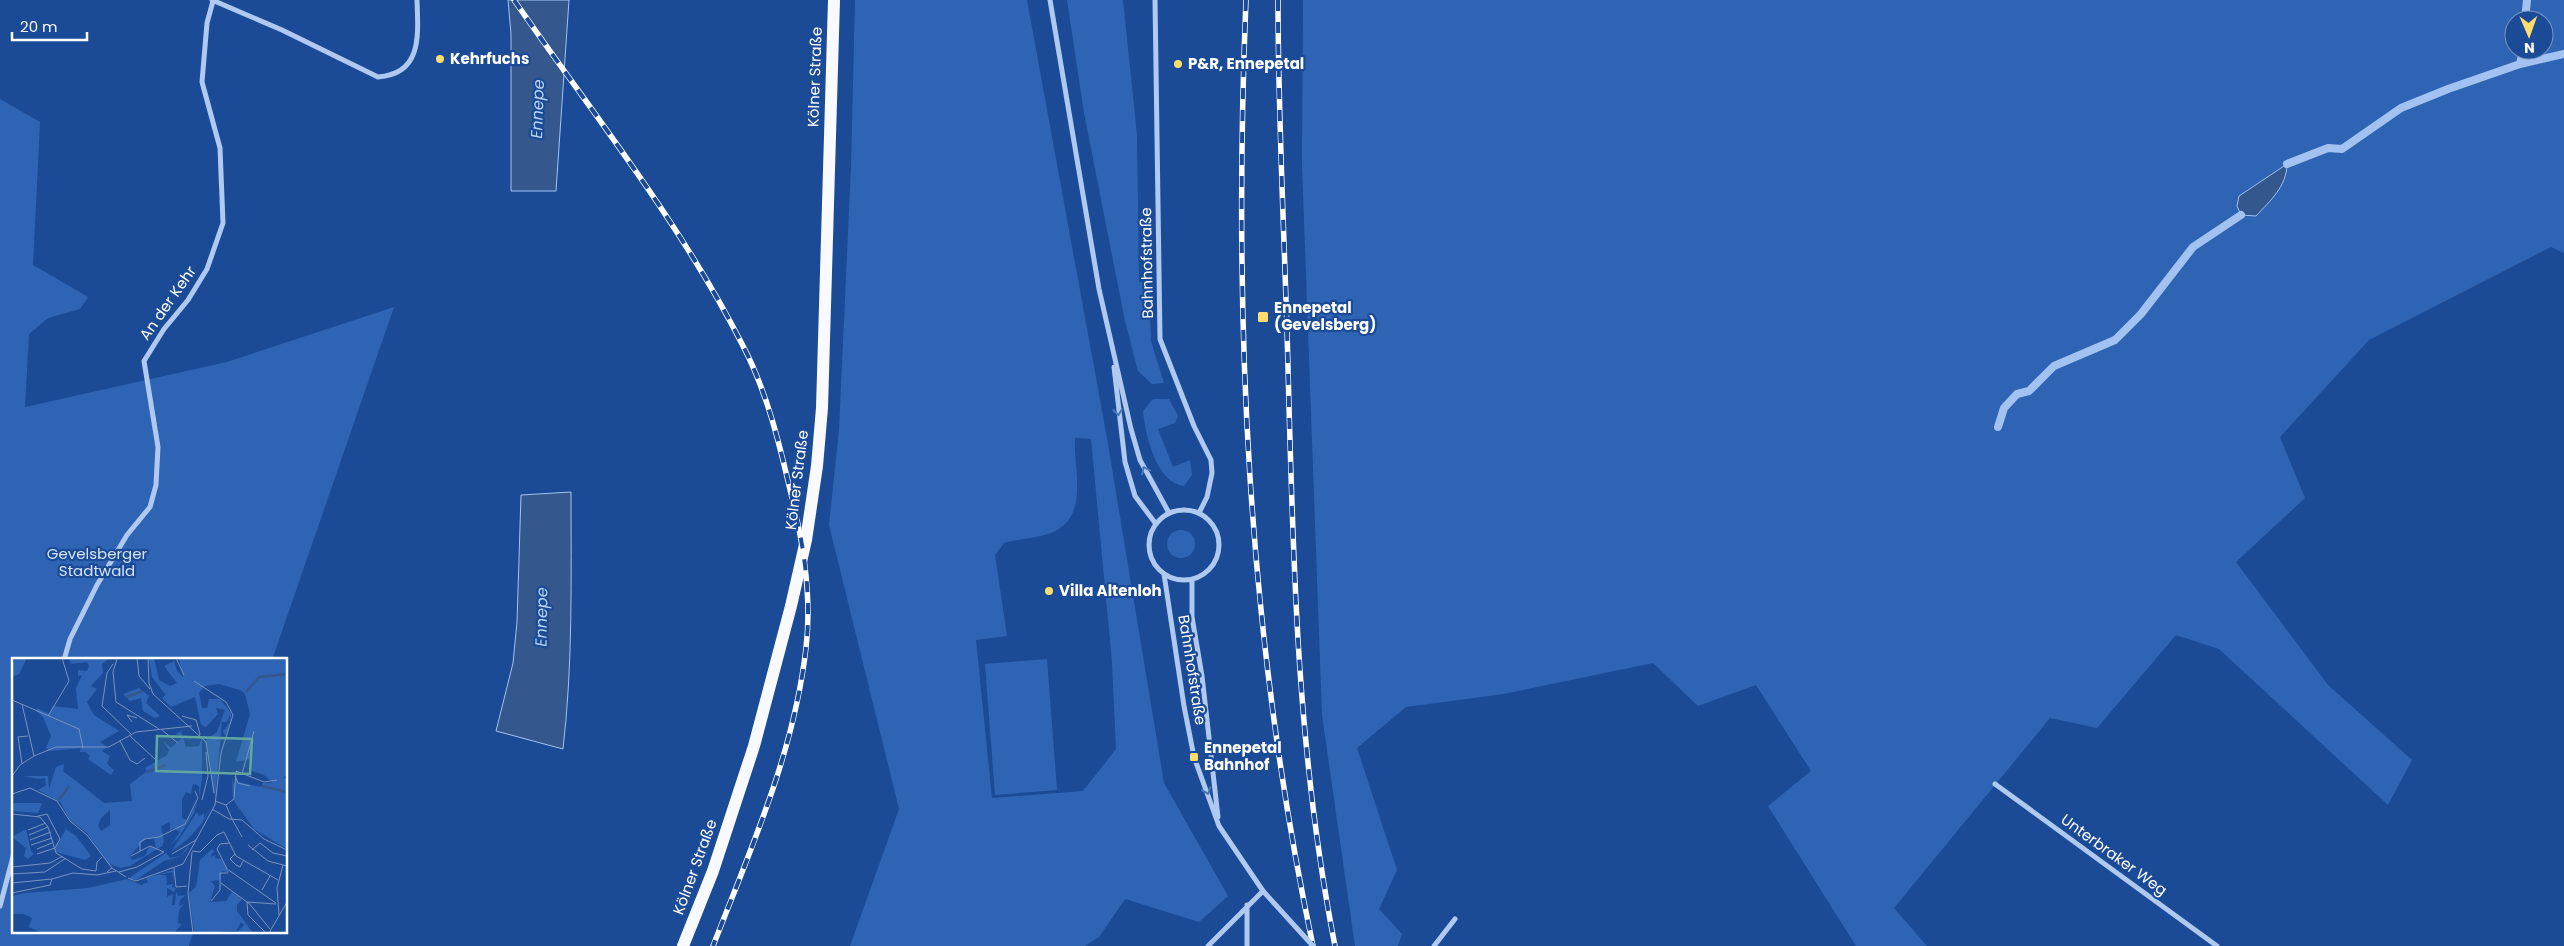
<svg xmlns="http://www.w3.org/2000/svg" width="2564" height="946" font-family="Poppins,sans-serif">
  <style>
    .green { fill: #2f64b4; fill-rule: evenodd }
    .water { fill: #34578e; stroke: #a2c3f2 }
    .lines { fill: none; stroke-linecap: round; stroke-linejoin: round }
    .stream { stroke: #a2c3f2; stroke-width: 8 }
    .minor { stroke: #afc9f0; stroke-width: 5 }
    .primary { stroke: #f8faff; stroke-width: 12 }
    .rail-casing { stroke: #fff; stroke-width: 5.5 }
    .rail { stroke: #1b4b96; stroke-width: 4; stroke-dasharray: 11; stroke-linecap: butt }
    .minor-bridge { stroke: #afc9f0; stroke-width: 5 }
    .oneway { stroke: #4f77b6 }
    .poi-dot { fill: #ffdc6e; stroke: #1b4b96; stroke-width: 2 }
    .labels { text-anchor: middle; stroke-width: 4.5; stroke-linejoin: round; paint-order: stroke }
    .poi-label { font-size: 15px; font-weight: bold; fill: #fff; stroke: #1b4b96; text-anchor: start }
    .street-label { font-size: 15px; fill: #fff; stroke: #1b4b96 }
    .park-label { font-size: 15px; fill: #d6e5fb; stroke: #1b4b96 }
    .water-label { font-size: 16px; font-style: italic; fill: #bbd4f6; stroke: #1b4b96 }
    .inset-river { fill: none; stroke: #34578e; stroke-width: 2.5 }
    .inset-road { fill: none; stroke: #7693c0; stroke-width: 1 }
    .view { fill: #63a6a1; fill-opacity: 0.15; stroke: #63a6a1; stroke-width: 2.5 }
    .inset-edge { fill: none; stroke: #fff; stroke-width: 2.5 }
  </style>
  <rect width="100%" height="100%" fill="#1b4b96"/>
  <!-- green -->
  <path class="green" d="M 855,0 L 1027,0 L 1107,438 L 1164,783 L 1228,896 L 1199,922 L 1125,899 L 1099,937 L 1085,946 L 850,946 L 899,809 L 829,525 L 839,430 L 851,167 ZM 1075,438 L 1091,439 L 1112,662 L 1116,749 L 1083,791 L 992,798 L 976,640 L 1007,636 L 995,555 L 1004,543 C 1019,539 1039,538 1053,532 C 1090,516 1073,467 1075,438 Z
    M 1067,0 L 1123,0 L 1137,135 L 1139,282 L 1146,282 L 1149,287 L 1151,341 L 1164,383 L 1152,384 L 1138,371 L 1125,321 L 1084,113 Z
    M 1303,0 L 2564,0 L 2564,253 L 2551,247 L 2369,340 L 2280,437 L 2305,498 L 2236,562 L 2328,685 L 2412,760 L 2388,805 L 2219,649 L 2176,635 L 2097,728 L 2050,718 L 1894,908 L 1927,946 L 1856,946 L 1768,806 L 1811,771 L 1756,685 L 1698,706 L 1653,663 L 1504,694 L 1406,707 L 1357,748 L 1397,870 L 1379,909 L 1402,934 L 1398,946 L 1355,946 L 1322,715 L 1302,165 ZM 2514,20 L 2544,20 L 2544,50 L 2514,50 Z
    M 0,99 L 40,122 L 33,265 L 88,297 L 80,309 L 48,318 L 29,334 L 25,407 L 227,362 L 394,307 L 272,660 L 14,660 L 14,932 L 193,932 L 189,946 L 0,946 Z
    M 1153,399 L 1169,399 L 1178,416 L 1175,423 L 1158,429 L 1173,467 L 1190,460 L 1192,475 L 1184,486 C 1156,483 1145,434 1143,411 Z
    M1167 544a14 14 0 1 1 28 0a14 14 0 1 1-28 0Z
    M 1047,659 L 1057,790 L 995,795 L 985,664 Z"/>
  <!-- water -->
  <path class="water" d="M 508,0 L 569,0 L 556,191 L 511,191 L 511,34 Z
    M 2287,164 C 2287,186 2270,201 2256,216 L 2241,215 L 2237,206 L 2239,196 Z
    M 571,492 C 571,578 573,664 563,749 L 496,731 L 513,663 L 517,622 L 521,495 Z"/>
  <g class="lines">
    <!-- stream -->
    <path class="stream" d="M 2525,20 L 2527,0
      M 2520,64 L 2523,50
      M 2287,164 L 2328,148 L 2342,149 L 2401,108 L 2448,89 L 2520,64 L 2564,54
      M 1998,427 L 2004,408 L 2017,394 L 2029,391 L 2054,366 L 2115,340 L 2141,314 L 2193,247 L 2241,215"/>
    <!-- minor -->
    <path class="minor" d="M 212,0 L 282,30 L 378,77 C 423,74 418,34 417,0
      M 1050,0 L 1099,289 L 1131,429 L 1140,460 L 1169,513
      M 1155,0 L 1160,339 L 1194,426 L 1211,460 L 1212,473 L 1207,497 L 1199,513
      M 1114,367 L 1125,462 L 1135,496 L 1156,524
      M1149 545a35 35 0 1 1 70 0a35 35 0 1 1-70 0Z
      M 1164,574 L 1184,706 L 1194,757 L 1219,826 L 1263,891 L 1208,946
      M 1192,580 L 1192,617 L 1202,676 L 1218,817
      M 64,660 L 70,639 L 97,585 L 127,535 L 150,507 L 156,485 L 158,447 L 144,361 L 164,329 L 188,300 L 207,269 L 223,223 L 220,148 L 202,82 L 207,23 L 213,1
      M 1995,784 L 2217,946
      M 0,906 L 14,853
      M 1247,946 L 1247,905
      M 1434,946 L 1455,919"/>
    <!-- primary -->
    <path class="primary" d="M 683,946 L 713,871 L 754,746 L 791,606 L 806,540 L 817,466 L 822,408 L 834,0"/>
    <defs>
      <path id="rail" d="M 514,0 C 592,113 680,222 742,344 C 767,391 780,446 792,498 C 804,546 812,597 806,648 C 794,753 751,848 713,946
        M 1246,0 C 1233,317 1247,635 1313,946
        M 1278,0 C 1278,122 1285,245 1288,367 C 1293,562 1297,754 1335,946"/>
    </defs>
    <!-- rail casing -->
    <use href="#rail" class="rail-casing"/>
    <!-- rail -->
    <use href="#rail" class="rail"/>
    <!-- minor-bridge -->
    <path class="minor-bridge" d="M 1263,891 L 1313,946"/>
  </g>
  <!-- one-way arrows -->
  <defs><path id="oneway-chevron" d="M-2-3.5L2.5 0L-2 3.5" fill="none" stroke-width="1.6" stroke-linecap="round" stroke-linejoin="round" transform="scale(1.25)"/></defs>
  <g class="oneway">
    <use href="#oneway-chevron" transform="translate(1118 412) rotate(84)"/>
    <use href="#oneway-chevron" transform="translate(1145 470) rotate(-116)"/>
    <use href="#oneway-chevron" transform="translate(1207 791) rotate(70)"/>
  </g>
  <!-- markers -->
  <g class="poi-dot">
    <circle cx="440" cy="59" r="5"/>
    <circle cx="1178" cy="64" r="5"/>
    <rect x="1257" y="311" width="12" height="12" rx="2.5"/>
    <circle cx="1049" cy="591" r="5"/>
    <rect x="1189" y="752" width="10" height="10" rx="2.5"/>
  </g>
  <g class="labels">
    <!-- poi labels -->
    <g class="poi-label">
      <text x="450" y="64">Kehrfuchs</text>
      <text x="1188" y="69">P&amp;R, Ennepetal</text>
      <text x="1274" y="313">Ennepetal<tspan x="1274" dy="17">(Gevelsberg)</tspan></text>
      <text x="1059" y="596">Villa Altenloh</text>
      <text x="1204" y="753">Ennepetal<tspan x="1204" dy="17">Bahnhof</tspan></text>
    </g>
    <!-- street labels -->
    <g class="street-label">
      <text transform="translate(815 77) rotate(-88)" y="5">Kölner Straße</text>
      <text transform="translate(1147 263) rotate(-91)" y="5">Bahnhofstraße</text>
      <text transform="translate(168 303) rotate(-55)" y="5">An der Kehr</text>
      <text transform="translate(797 480) rotate(-83)" y="5">Kölner Straße</text>
      <text transform="translate(1192 670) rotate(81)" y="5">Bahnhofstraße</text>
      <text transform="translate(2114 855) rotate(36)" y="5">Unterbraker Weg</text>
      <text transform="translate(695 867) rotate(-70)" y="5">Kölner Straße</text>
    </g>
    <!-- park labels -->
    <g class="park-label">
      <text x="97" y="559">Gevelsberger<tspan x="97" dy="17">Stadtwald</tspan></text>
    </g>
    <!-- water labels -->
    <g class="water-label">
      <text transform="translate(537 109) rotate(-88)" y="6">Ennepe</text>
      <text transform="translate(541 617) rotate(-89)" y="6">Ennepe</text>
    </g>
  </g>
  <!-- overview -->
  <g transform="translate(12 658)">
    <rect width="275" height="275" fill="#1b4b96"/>
    <path d="M 4,0 L 15,0 L 7,16 L 0,19 L 0,6 ZM 57,0 L 98,0 L 90,6 L 91,15 L 79,28 L 85,31 L 75,44 L 82,57 L 107,73 L 88,84 L 95,89 L 90,93 L 98,98 L 95,106 L 102,112 L 99,117 L 76,101 L 78,98 L 73,94 L 68,94 L 69,90 L 37,93 L 34,90 L 39,78 L 31,59 L 24,53 L 25,50 L 37,56 L 41,48 L 66,51 L 64,30 L 70,17 L 66,18 L 66,12 L 75,13 L 77,8 L 75,4 L 59,6 ZM 137,0 L 142,0 L 147,22 L 158,28 L 165,25 L 152,8 L 162,3 L 165,13 L 171,19 L 167,0 L 275,0 L 275,117 L 271,120 L 275,120 L 275,191 L 242,171 L 222,143 L 223,134 L 221,141 L 220,119 L 222,127 L 225,118 L 226,124 L 249,129 L 251,125 L 261,125 L 252,117 L 237,112 L 238,101 L 224,104 L 238,56 L 233,36 L 228,32 L 207,26 L 193,28 L 187,35 L 190,50 L 195,50 L 197,41 L 208,41 L 219,55 L 219,63 L 213,78 L 211,73 L 218,64 L 218,57 L 215,64 L 210,64 L 203,140 L 194,82 L 205,74 L 213,52 L 204,50 L 206,56 L 194,69 L 189,67 L 183,39 L 159,49 L 150,40 L 154,37 L 140,19 ZM 127,30 L 137,38 L 134,45 L 148,58 L 143,60 L 131,53 L 129,40 L 118,43 L 111,36 ZM 176,69 L 169,74 L 174,89 L 187,88 L 190,79 L 190,122 L 187,139 L 187,128 L 181,126 L 179,136 L 174,134 L 170,141 L 170,160 L 175,162 L 171,167 L 175,164 L 185,144 L 182,155 L 167,179 L 158,188 L 168,174 L 161,170 L 158,173 L 158,164 L 149,168 L 152,183 L 150,188 L 118,208 L 109,210 L 97,206 L 75,175 L 58,162 L 48,144 L 26,132 L 34,127 L 33,120 L 26,121 L 12,118 L 36,118 L 37,131 L 44,109 L 52,106 L 51,113 L 92,145 L 120,143 L 118,126 L 135,113 L 133,110 L 155,97 L 157,92 L 151,83 L 159,90 L 170,80 L 164,76 ZM 98,152 L 98,167 L 89,173 L 86,168 L 89,160 ZM 134,180 L 142,180 L 144,190 L 137,189 L 133,198 L 120,202 L 118,198 ZM 0,145 L 30,145 L 26,155 L 0,153 ZM 200,148 L 190,165 L 177,180 L 159,194 L 185,154 L 187,158 L 192,155 L 192,160 ZM 14,171 L 19,193 L 22,196 L 16,201 L 12,198 L 14,190 L 0,179 ZM 54,171 L 64,178 L 79,198 L 73,202 L 44,194 L 43,191 ZM 177,187 L 175,192 L 167,199 L 152,203 L 124,222 L 117,220 L 154,195 L 158,200 L 168,198 ZM 200,191 L 202,193 L 198,199 L 204,197 L 203,200 L 209,201 L 218,215 L 210,213 L 208,222 L 199,223 L 203,228 L 198,244 L 214,243 L 220,234 L 230,241 L 225,247 L 225,253 L 241,275 L 224,275 L 232,267 L 229,264 L 224,273 L 182,275 L 177,235 L 184,229 L 188,202 ZM 162,212 L 162,225 L 161,214 L 146,217 L 154,217 L 155,227 L 161,226 L 160,229 L 164,230 L 162,234 L 155,230 L 155,239 L 161,236 L 160,247 L 163,247 L 164,233 L 166,238 L 174,237 L 168,242 L 167,248 L 172,246 L 167,252 L 166,265 L 170,266 L 162,275 L 30,275 L 17,269 L 20,260 L 12,256 L 0,256 L 0,238 L 13,235 L 76,230 L 115,221 L 129,227 L 136,224 L 134,220 Z" fill="#2f64b4" fill-rule="evenodd"/>
    <path class="inset-river" d="M 234,34 L 247,19 L 275,16M 115,39 L 131,33M 135,114 L 154,107M 250,128 L 275,134M 47,142 L 57,128"/>
    <path class="inset-road" d="M 125,0 L 127,18 L 138,31M 136,0 L 137,25 L 141,36 L 194,84 L 202,135M 164,0 L 172,17M 105,1 L 101,14 L 104,44 L 147,71M 101,6 L 95,15 L 90,48 L 119,76M 0,42 L 67,71 L 71,90M 36,58 L 57,23 L 50,0M 170,58 L 184,62 L 188,76 L 186,80M 120,64 L 115,57 L 125,60M 150,72 L 166,85M 117,77 L 144,102M 108,83 L 118,102 L 125,106 L 133,100M 22,98 L 44,89 L 97,89 L 124,74 L 180,68M 10,106 L 6,79 L 16,78M 230,116 L 242,73M 0,118 L 8,107 L 22,98 L 10,46M 223,118 L 226,125 L 238,128M 0,136 L 18,130 L 45,143 L 58,163 L 75,177 L 100,210M 190,142 L 196,118 L 194,94M 203,143 L 214,147 L 220,161M 214,147 L 222,141 L 224,113 L 252,124 L 265,122M 200,151 L 217,161 L 230,162 L 252,181 L 275,192M 0,156 L 28,159 L 36,169 L 44,195 L 70,211 L 84,213 L 85,204 L 90,199M 220,161 L 230,179M 16,172 L 34,165M 17,177 L 36,169M 18,182 L 39,174M 218,185 L 208,186 L 205,191 L 215,211 L 264,245M 19,187 L 40,180M 236,187 L 256,203 L 275,208M 25,191 L 40,185M 240,192 L 248,185 L 261,195 L 275,198M 128,193 L 128,184 L 133,181 L 147,179 L 173,166 L 186,140 L 183,133M 180,193 L 188,194 L 205,177 L 212,174 L 224,198 L 266,222M 180,194 L 176,235 L 181,275M 25,196 L 43,190 L 48,181 L 35,156 L 26,158M 160,196 L 184,182M 223,196 L 218,201 L 224,207 L 228,209 L 231,203M 119,198 L 138,188 L 152,194M 0,209 L 38,205 L 51,198M 162,210 L 164,229 L 175,228M 95,214 L 100,210 L 114,219M 107,214 L 125,209 L 152,194M 0,216 L 33,214 L 54,200M 116,220 L 124,223 L 171,206 L 203,147 L 209,95 L 221,57 L 214,44 L 182,23M 0,225 L 40,221 L 61,215 L 85,217 L 104,213M 209,225 L 235,244 L 264,246M 250,232 L 258,218M 0,235 L 38,227 L 40,221M 199,243 L 208,232 L 208,215 L 216,215M 235,244 L 236,257 L 254,275M 236,244 L 258,271M 267,257 L 265,230 L 271,207M 257,275 L 275,244"/>
    <path class="view" d="M 145,78 L 240,81 L 238,116 L 144,113 Z"/>
    <rect width="275" height="275" class="inset-edge"/>
  </g>
  <!-- north arrow -->
  <g transform="translate(2529 35) rotate(178)"><circle r="24" fill="#1b4b96" stroke="#7693c0"/>
  <path d="M0-4L9 19L0 12L-9 19Z" fill="#ffdc6e"/>
  <text y="-8" font-size="14" font-weight="bold" text-anchor="middle" fill="#ffffff">N</text>
  </g>
  <!-- scale -->
  <path d="M12 32v8h75v-8" fill="none" stroke="#ffffff" stroke-width="2.5"/>
  <text x="20" y="32" font-size="15" fill="#ffffff" stroke="#1b4b96" stroke-width="4" paint-order="stroke">20 m</text>
</svg>
